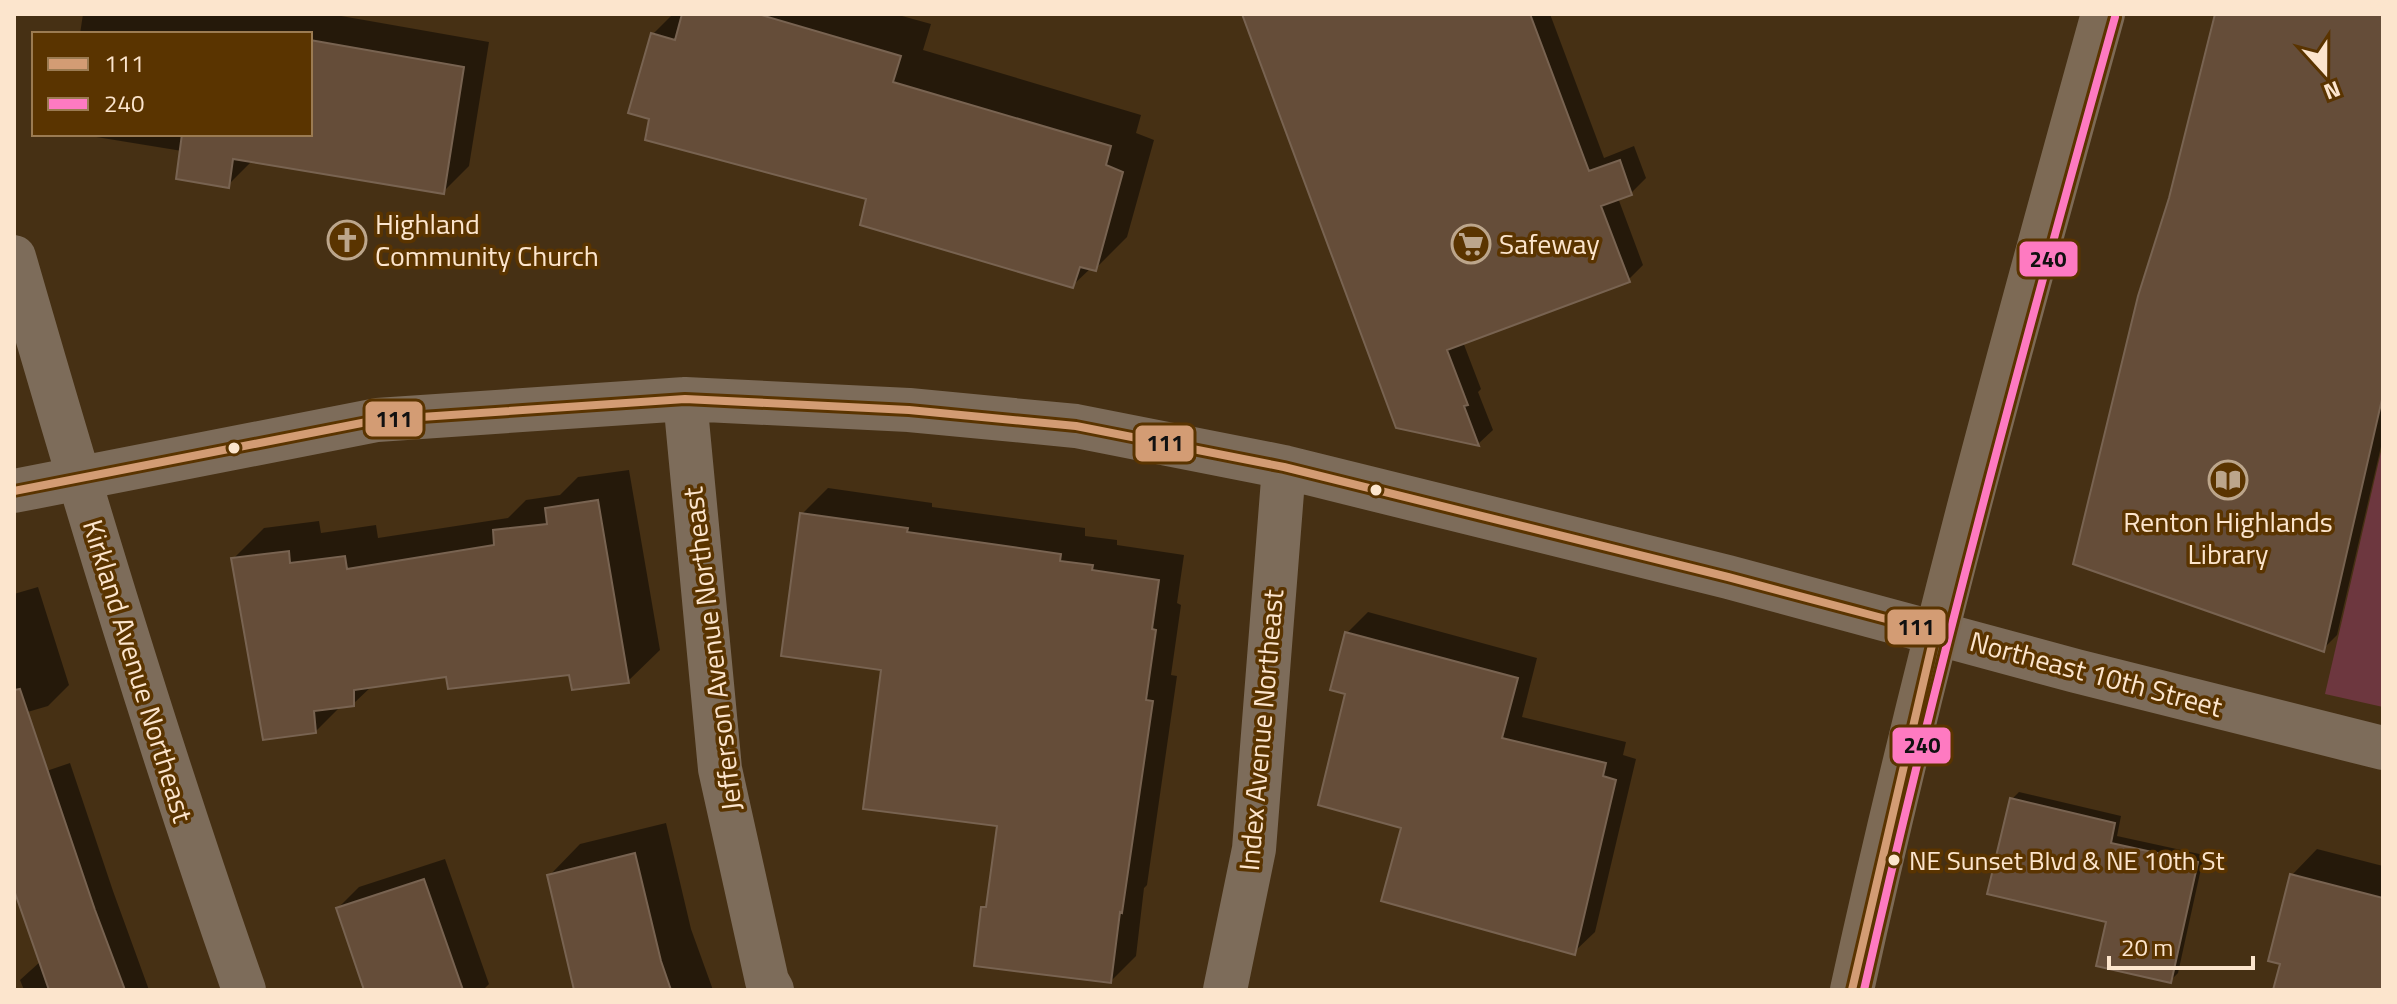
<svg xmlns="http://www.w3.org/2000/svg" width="2397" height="1004" font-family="'Titillium Web',sans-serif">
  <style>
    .green { fill: #6d373f }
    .shadow { fill: #0007 }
    .building { fill: #654d39; stroke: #786351; stroke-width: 2 }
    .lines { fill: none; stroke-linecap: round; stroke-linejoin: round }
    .minor { stroke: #7d6c5a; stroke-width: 44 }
    .major { stroke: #7d6a55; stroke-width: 44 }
    .bus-1-casing { stroke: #5a3400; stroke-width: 14 }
    .bus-2-casing { stroke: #5a3400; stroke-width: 14 }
    .bus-1 { stroke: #d39c74; stroke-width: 8 }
    .bus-2 { stroke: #fe7ac1; stroke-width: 8 }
    .bus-dot { fill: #fce5cd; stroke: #5a3400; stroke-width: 3 }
    .labels { text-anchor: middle; stroke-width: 7; stroke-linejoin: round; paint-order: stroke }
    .bus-label { font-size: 26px; fill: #fce5cd; stroke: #5a3400; text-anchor: start }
    .poi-label { font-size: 28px; fill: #fce5cd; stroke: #5a3400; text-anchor: start }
    .street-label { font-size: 28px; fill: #fce5cd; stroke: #5a3400 }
    .line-badge { stroke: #5a3400; stroke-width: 3 }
    .pale-badge-label { font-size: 22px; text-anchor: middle; font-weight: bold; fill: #111 }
  </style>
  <rect width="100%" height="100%" fill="#463014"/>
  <!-- green -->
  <path class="green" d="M 2383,443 L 2383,707 L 2325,694 Z"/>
  <!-- shadow -->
  <path class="shadow" d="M 83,14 L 330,14 L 489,42 L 469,166 L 443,192 L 253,160 L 228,185 L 182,151 L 78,134 L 310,134 L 310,34 L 80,34 Z
    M 673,14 L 895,14 L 931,24 L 923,50 L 1141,115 L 1136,133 L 1154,140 L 1127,237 L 1095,269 L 1091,268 L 1072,286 L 869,197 L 652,118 L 653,34 Z
    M 1244,14 L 1550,14 L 1604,158 L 1634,146 L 1646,178 L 1631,193 L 1618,198 L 1643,265 L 1628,280 L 1463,342 L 1481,389 L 1478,392 L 1493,430 L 1478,444 Z
    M 2217,14 L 2383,14 L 2383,438 L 2337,635 L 2323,649 L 2171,198 Z
    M 629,470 L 660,650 L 628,681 L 571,672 L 447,675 L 372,686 L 353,704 L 342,705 L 316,731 L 233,559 L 264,528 L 319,521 L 321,533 L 376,525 L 378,538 L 508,518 L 526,500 L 560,495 L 578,477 Z
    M 828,488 L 932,503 L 932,507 L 1085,528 L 1085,536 L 1117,540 L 1117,545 L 1184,555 L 1177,603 L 1181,605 L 1171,675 L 1177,676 L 1147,885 L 1144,888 L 1136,956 L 1111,981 L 983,908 L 988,902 L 999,825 L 883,668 L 802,514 Z
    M 38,587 L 69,685 L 48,706 L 14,716 L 14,594 Z
    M 1368,612 L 1537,658 L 1522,717 L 1626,742 L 1623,755 L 1636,759 L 1595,932 L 1574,952 L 1403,827 L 1347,692 L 1347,633 Z
    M 70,763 L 113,891 L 149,990 L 24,990 L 20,980 L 41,961 L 14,884 L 14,782 Z
    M 2019,792 L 2121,816 L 2117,836 L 2204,855 L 2178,973 L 2171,980 L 2109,921 L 2012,799 Z
    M 666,823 L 691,929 L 713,990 L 577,990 L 549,876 L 580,844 Z
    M 2317,849 L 2383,866 L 2383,990 L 2275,990 L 2282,963 L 2292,875 Z
    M 445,859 L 489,984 L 483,990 L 366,990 L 338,908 L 359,887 Z"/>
  <!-- building -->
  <path class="building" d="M 682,14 L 758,14 L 901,56 L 893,82 L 1111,146 L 1106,165 L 1123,172 L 1096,271 L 1080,267 L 1073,288 L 860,225 L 866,199 L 645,140 L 649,119 L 628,113 L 651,33 L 675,40 Z
    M 1242,14 L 1530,14 L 1589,171 L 1620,160 L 1632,195 L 1601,206 L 1630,282 L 1447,350 L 1468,405 L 1464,406 L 1479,446 L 1396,428 Z
    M 2215,14 L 2383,14 L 2383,395 L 2324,652 L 2073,564 L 2138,296 L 2169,198 Z
    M 310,40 L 464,67 L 444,194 L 233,159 L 229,188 L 176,179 L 182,134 L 310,134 Z
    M 598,500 L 629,683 L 572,690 L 569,675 L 448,689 L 446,677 L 354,690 L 354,706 L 314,711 L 316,733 L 263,740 L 231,558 L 289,551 L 290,563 L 345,556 L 347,569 L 494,545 L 493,530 L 547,524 L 545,508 Z
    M 800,513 L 908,528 L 907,532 L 1061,554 L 1060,561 L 1093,565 L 1092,570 L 1159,580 L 1152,629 L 1156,630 L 1146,700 L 1153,701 L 1122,913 L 1120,912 L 1111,983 L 974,966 L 981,907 L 986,907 L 997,826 L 863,809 L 881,670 L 781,656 Z
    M 1345,632 L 1518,678 L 1502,738 L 1606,763 L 1603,776 L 1616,780 L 1575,955 L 1381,901 L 1401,828 L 1318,805 L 1345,694 L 1330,690 Z
    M 20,689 L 95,910 L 125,990 L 49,990 L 14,890 L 14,690 Z
    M 2010,798 L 2115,823 L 2111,843 L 2198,862 L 2171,983 L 2096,966 L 2106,922 L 1987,894 Z
    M 635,853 L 661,961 L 671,990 L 574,990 L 547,875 Z
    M 2290,874 L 2383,898 L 2383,990 L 2273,990 L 2280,964 L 2268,961 Z
    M 424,879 L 463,990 L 364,990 L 336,908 Z"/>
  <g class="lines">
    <!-- minor -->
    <path class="minor" d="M 14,257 C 85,503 159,748 244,990
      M 685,399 L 720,769 L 767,981 L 772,990
      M 14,491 L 377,420 L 685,399 L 909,410 L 1076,426 L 1284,467 L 1728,577 L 2076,671 L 2383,748
      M 1225,990 L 1254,849 L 1284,467"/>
    <!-- major -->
    <path class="major" d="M 1852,990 C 1924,661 2013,338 2103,14"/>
    <defs>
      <path id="bus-1" d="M 14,491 L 377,420 L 685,399 L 909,410 L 1076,426 L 1284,467 L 1728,577 L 1935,632 L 1852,990"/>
      <path id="bus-2" d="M 1864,990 C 1938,663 2025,340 2115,17"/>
    </defs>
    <!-- bus-1 casing -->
    <use href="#bus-1" class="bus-1-casing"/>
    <!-- bus-2 casing -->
    <use href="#bus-2" class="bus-2-casing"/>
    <!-- bus-1 -->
    <use href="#bus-1" class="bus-1"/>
    <!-- bus-2 -->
    <use href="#bus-2" class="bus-2"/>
  </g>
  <!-- icons -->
  <defs>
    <symbol id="church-ring" viewBox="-11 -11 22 22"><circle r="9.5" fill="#5a3400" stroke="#bca68c" stroke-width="1.5"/><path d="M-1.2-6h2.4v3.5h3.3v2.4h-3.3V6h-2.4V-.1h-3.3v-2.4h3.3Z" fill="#bca68c"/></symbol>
    <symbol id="supermarket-ring" viewBox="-11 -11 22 22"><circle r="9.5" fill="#5a3400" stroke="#bca68c" stroke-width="1.5"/><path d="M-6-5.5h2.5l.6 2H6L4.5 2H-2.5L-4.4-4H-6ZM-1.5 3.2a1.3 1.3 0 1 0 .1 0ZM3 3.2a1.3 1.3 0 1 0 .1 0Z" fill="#bca68c"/></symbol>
    <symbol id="library-ring" viewBox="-11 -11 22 22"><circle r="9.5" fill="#5a3400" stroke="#bca68c" stroke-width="1.5"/><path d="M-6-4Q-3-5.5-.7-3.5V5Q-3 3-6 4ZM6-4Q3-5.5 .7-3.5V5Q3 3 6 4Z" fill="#bca68c"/></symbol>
  </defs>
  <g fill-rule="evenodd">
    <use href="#church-ring" x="325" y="218" width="44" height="44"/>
    <use href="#supermarket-ring" x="1449" y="222" width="44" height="44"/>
    <use href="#library-ring" x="2206" y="458" width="44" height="44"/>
  </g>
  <!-- markers -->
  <g class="bus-dot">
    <circle cx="234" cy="448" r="7"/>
    <circle cx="1376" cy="490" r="7"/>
    <circle cx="1894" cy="860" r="7"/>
  </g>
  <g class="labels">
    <!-- bus labels -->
    <g class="bus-label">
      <text x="1909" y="870">NE Sunset Blvd &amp; NE 10th St</text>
    </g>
    <!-- poi labels -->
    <g class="poi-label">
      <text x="375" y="234">Highland<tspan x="375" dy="32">Community Church</tspan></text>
      <text x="1499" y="254">Safeway</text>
      <text x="2228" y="532" text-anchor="middle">Renton Highlands<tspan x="2228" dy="32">Library</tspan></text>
    </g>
    <!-- street labels -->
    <g class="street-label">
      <text transform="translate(712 649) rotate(-97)" y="10">Jefferson Avenue Northeast</text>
      <text transform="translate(138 671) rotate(73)" y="10">Kirkland Avenue Northeast</text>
      <text transform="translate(2096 674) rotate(15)" y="10">Northeast 10th Street</text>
      <text transform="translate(1261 730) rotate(-85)" y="10">Index Avenue Northeast</text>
    </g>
  </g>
  <g class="line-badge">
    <rect x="2018" y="240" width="61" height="38" rx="8" fill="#fe7ac1"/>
    <rect x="364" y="400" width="60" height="38" rx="8" fill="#d39c74"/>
    <rect x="1134" y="424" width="61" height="39" rx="8" fill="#d39c74"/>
    <rect x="1886" y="608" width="61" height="38" rx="8" fill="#d39c74"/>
    <rect x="1891" y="726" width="61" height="39" rx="8" fill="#fe7ac1"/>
  </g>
  <g class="pale-badge-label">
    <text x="2048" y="267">240</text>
    <text x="394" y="427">111</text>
    <text x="1165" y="451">111</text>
    <text x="1916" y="635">111</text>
    <text x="1922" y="753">240</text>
  </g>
  <!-- border -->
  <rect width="2397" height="1004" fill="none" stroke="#fce5cd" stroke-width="32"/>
  <!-- legend -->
  <rect x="32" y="32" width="280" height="104" fill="#5a3400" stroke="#9b7b52" stroke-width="2"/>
  <rect x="48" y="58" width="40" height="12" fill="#d39c74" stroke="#9b7b52" stroke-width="2"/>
  <text x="104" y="72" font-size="24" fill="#fce5cd">111</text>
  <rect x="48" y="98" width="40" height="12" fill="#fe7ac1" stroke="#9b7b52" stroke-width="2"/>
  <text x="104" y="112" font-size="24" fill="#fce5cd">240</text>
  <!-- north arrow -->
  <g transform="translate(2325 72) rotate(159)" stroke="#5a3400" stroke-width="6" paint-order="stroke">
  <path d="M0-6L14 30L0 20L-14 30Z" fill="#fce5cd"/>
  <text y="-12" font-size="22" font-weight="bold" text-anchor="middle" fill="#fce5cd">N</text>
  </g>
  <!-- scale -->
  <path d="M2109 956v12h144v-12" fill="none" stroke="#fce5cd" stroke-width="4"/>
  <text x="2121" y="956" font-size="24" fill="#fce5cd" stroke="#5a3400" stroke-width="6" paint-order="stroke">20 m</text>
</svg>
